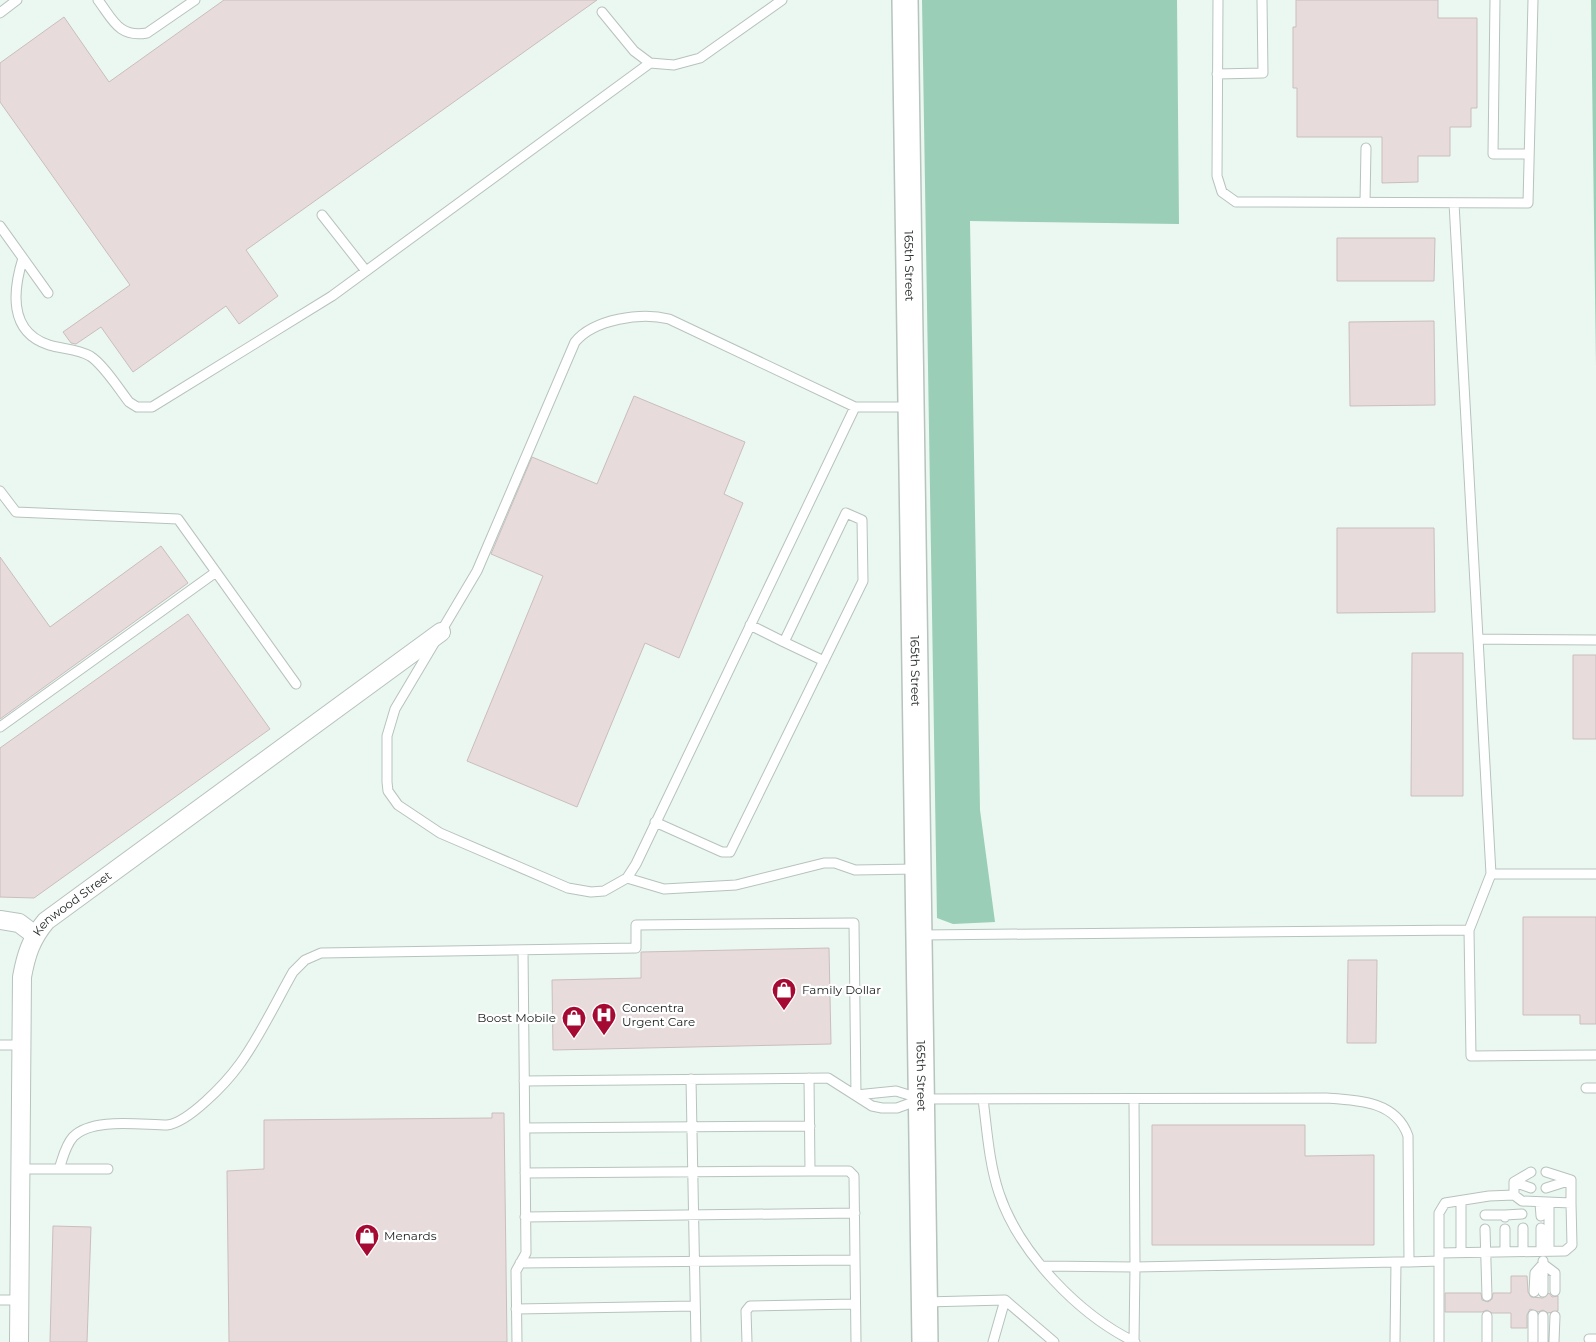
<svg xmlns="http://www.w3.org/2000/svg" width="1596" height="1342" font-family="Montserrat,sans-serif">
  <style>
    .green { fill: #9aceb6 }
    .building { fill: #e8dbdb; stroke: #cabdbd }
    .lines { fill: none; stroke-linecap: round; stroke-linejoin: round }
    .service-casing { stroke: #b7c3bd; stroke-width: 11 }
    .minor-casing { stroke: #b7c3bd; stroke-width: 20 }
    .secondary-casing { stroke: #b7c3bd; stroke-width: 28 }
    .service { stroke: #fff; stroke-width: 9 }
    .minor { stroke: #fff; stroke-width: 18 }
    .secondary { stroke: #fff; stroke-width: 25 }
    .labels { text-anchor: middle; stroke-width: 4.5; stroke-linejoin: round; paint-order: stroke }
    .street-label { font-size: 12px; fill: #191e1c; stroke: #fff }
    .poi-label { font-size: 12px; fill: #191e1c; stroke: #fff; text-anchor: start }
  </style>
  <rect width="100%" height="100%" fill="#ebf7f1"/>
  <!-- green -->
  <path class="green" d="M 922,0 L 1177,0 L 1179,224 L 970,221 L 980,810 L 995,922 L 953,924 L 937,918 Z
    M 1591,0 L 1596,0 L 1596,366 Z"/>
  <!-- building -->
  <path class="building" d="M 224,0 L 597,0 L 246,250 L 278,296 L 239,324 L 226,306 L 133,372 L 101,327 L 76,344 L 71,343 L 63,332 L 130,285 L 0,102 L 0,63 L 64,17 L 109,82 Z
    M 1296,0 L 1438,0 L 1438,18 L 1477,18 L 1477,108 L 1471,108 L 1471,127 L 1450,127 L 1450,156 L 1418,156 L 1418,182 L 1382,183 L 1382,137 L 1297,137 L 1297,88 L 1293,88 L 1293,27 L 1296,27 Z
    M 1337,238 L 1435,238 L 1434,281 L 1337,281 Z
    M 1434,321 L 1435,405 L 1350,406 L 1349,322 Z
    M 634,396 L 745,442 L 724,494 L 743,503 L 679,658 L 645,643 L 577,807 L 467,761 L 543,576 L 491,554 L 532,457 L 597,484 Z
    M 1337,528 L 1434,528 L 1435,612 L 1337,613 Z
    M 161,546 L 188,583 L 0,719 L 0,557 L 50,627 Z
    M 188,614 L 270,729 L 34,898 L 0,897 L 0,748 Z
    M 1412,653 L 1463,653 L 1463,796 L 1411,796 Z
    M 1573,655 L 1596,655 L 1596,739 L 1573,739 Z
    M 1523,917 L 1596,917 L 1596,1024 L 1580,1024 L 1580,1015 L 1523,1015 Z
    M 829,948 L 831,1044 L 553,1050 L 552,980 L 641,978 L 641,952 Z
    M 1348,960 L 1377,960 L 1376,1043 L 1347,1043 Z
    M 492,1113 L 504,1113 L 507,1342 L 229,1342 L 227,1171 L 264,1169 L 264,1120 L 492,1118 Z
    M 1152,1125 L 1305,1125 L 1305,1156 L 1374,1155 L 1374,1245 L 1152,1245 Z
    M 53,1226 L 91,1227 L 87,1342 L 50,1342 Z
    M 1511,1276 L 1527,1276 L 1528,1292 L 1531,1297 L 1543,1298 L 1549,1293 L 1552,1297 L 1558,1296 L 1558,1311 L 1548,1313 L 1543,1310 L 1538,1312 L 1530,1309 L 1527,1315 L 1527,1328 L 1511,1328 L 1511,1313 L 1492,1313 L 1487,1310 L 1482,1312 L 1445,1312 L 1445,1293 L 1481,1293 L 1482,1300 L 1488,1302 L 1492,1299 L 1493,1293 L 1511,1293 Z"/>
  <g class="lines">
    <defs>
      <path id="service" d="M 98,0 C 113,20 119,38 147,33 L 195,0
        M 1218,0 L 1217,176 L 1222,192 L 1236,202 L 1528,203 L 1533,0
        M 1495,0 L 1493,154 L 1528,154
        M 602,12 L 634,51 L 650,63 L 674,65 L 700,58 L 782,0
        M 0,13 L 17,0
        M 1217,74 L 1263,73 L 1262,0
        M 1365,202 L 1366,148
        M 1454,203 L 1491,874
        M 322,215 L 366,271
        M 0,226 L 48,293
        M 23,258 C 13,290 8,332 49,345 C 62,349 78,349 90,356 C 103,364 119,389 129,402 L 137,407 L 152,407 L 332,296 L 650,63
        M 855,407 L 636,864 L 627,878 L 604,891 L 591,892 L 568,888 L 440,833 L 398,805 L 388,791 L 387,782 L 387,736 L 395,709 L 477,571 L 575,342 C 594,319 641,312 669,319 L 855,407 L 911,407
        M 0,491 L 16,512 L 178,519 L 216,572 L 0,727
        M 216,572 L 296,684
        M 1478,639 L 1596,640
        M 784,642 L 824,661
        M 655,822 L 722,852 L 730,852 L 863,581 L 862,520 L 846,513 L 784,642 L 750,625
        M 1596,874 L 1491,874 L 1469,930 L 1471,1056 L 1596,1055
        M 627,878 L 664,889 L 736,885 L 824,863 L 835,863 L 855,870 L 916,869
        M 922,935 L 1469,930
        M 0,1045 L 22,1045
        M 809,1078 L 810,1171 L 849,1171 L 854,1176 L 856,1342
        M 691,1079 L 696,1342
        M 524,1081 L 828,1078 L 872,1106 L 882,1108 L 897,1108 L 919,1100
        M 1586,1088 L 1596,1088
        M 856,1095 L 896,1091 L 922,1099 L 1326,1098 C 1358,1100 1396,1101 1408,1136 L 1409,1262 L 1396,1262 L 1395,1342
        M 983,1099 C 987,1130 989,1163 999,1193 C 1019,1253 1079,1315 1135,1342
        M 1134,1099 L 1135,1267 L 1396,1262
        M 525,1128 L 810,1126
        M 21,1169 L 108,1169
        M 59,1169 C 63,1158 65,1146 73,1137 C 92,1117 141,1125 167,1125 C 188,1123 226,1083 239,1065 C 258,1040 277,1000 293,972 L 305,960 L 321,953 L 636,948 L 636,925 L 854,923 L 856,1095
        M 1546,1172 L 1571,1180 L 1571,1203
        M 525,1173 L 810,1171
        M 1514,1182 L 1531,1188
        M 1546,1188 L 1571,1180
        M 1514,1195 L 1514,1182 L 1531,1172
        M 1461,1201 L 1461,1252
        M 1540,1203 L 1541,1216
        M 1549,1203 L 1549,1251
        M 1485,1215 L 1505,1215 L 1505,1217
        M 1505,1215 L 1522,1214
        M 525,1217 L 855,1213
        M 1523,1228 L 1523,1251
        M 1541,1228 L 1541,1251
        M 1485,1229 L 1487,1296
        M 1505,1229 L 1505,1251
        M 1439,1253 L 1439,1213 L 1445,1203 L 1489,1196 L 1514,1195 L 1522,1201 L 1571,1203 L 1572,1245 L 1565,1251 L 1439,1253 L 1439,1342
        M 1543,1261 L 1543,1292
        M 1409,1262 L 1439,1261
        M 520,1263 L 855,1260
        M 1042,1266 L 1135,1267 L 1134,1342
        M 1534,1292 L 1535,1273 L 1543,1264 L 1555,1273 L 1555,1291
        M 0,1300 L 20,1300
        M 925,1302 L 1005,1300 L 1054,1342
        M 516,1309 L 695,1306
        M 1487,1316 L 1487,1342
        M 1589,1339 L 1596,1339
        M 517,1342 L 516,1271 L 526,1253 L 523,950
        M 747,1342 L 746,1311 L 750,1306 L 855,1304
        M 993,1342 L 1005,1300
        M 1533,1342 L 1533,1315
        M 1543,1342 L 1543,1316
        M 1554,1342 L 1555,1316"/>
      <g id="minor">
        <path d="M 0,920 L 19,923 L 35,935"/>
        <path id="s1" d="M 19,1342 L 22,977 C 26,955 31,939 46,921 L 441,632"/>
      </g>
      <g id="secondary">
        <path id="s2" d="M 905,0 L 925,1342"/>
      </g>
    </defs>
    <!-- service casing -->
    <use href="#service" class="service-casing"/>
    <!-- minor casing -->
    <use href="#minor" class="minor-casing"/>
    <!-- secondary casing -->
    <use href="#secondary" class="secondary-casing"/>
    <!-- service -->
    <use href="#service" class="service"/>
    <!-- minor -->
    <use href="#minor" class="minor"/>
    <!-- secondary -->
    <use href="#secondary" class="secondary"/>
  </g>
  <!-- icons -->
  <defs>
    <symbol id="shop-pin" viewBox="-11 -11 22 30"><path d="M0 17L-7.5 6A9.5 9.5 0 1 1 7.5 6Z" fill="#a50a33" stroke="#fff"/><path d="M-5-2.5h2.3a2.7 3.5 0 0 1 5.4 0H5L5.5 6h-11ZM-1.5-2.5h3a1.5 2.3 0 0 0-3 0Z" fill="#fff"/></symbol>
    <symbol id="hospital-pin" viewBox="-11 -11 22 30"><path d="M0 17L-7.5 6A9.5 9.5 0 1 1 7.5 6Z" fill="#a50a33" stroke="#fff"/><path d="M-5-5h3v3.5h4V-5h3V5h-3V1.5h-4V5h-3Z" fill="#fff"/></symbol>
  </defs>
  <g fill-rule="evenodd">
    <use href="#shop-pin" x="770" y="976" width="28" height="38"/>
    <use href="#hospital-pin" x="590" y="1001" width="28" height="38"/>
    <use href="#shop-pin" x="560" y="1004" width="28" height="38"/>
    <use href="#shop-pin" x="353" y="1222" width="28" height="38"/>
  </g>
  <g class="labels">
    <!-- street labels -->
    <g class="street-label">
      <text dy="4" stroke="none"><textPath href="#s2" startOffset="266">165th Street</textPath></text>
      <text dy="4" stroke="none"><textPath href="#s2" startOffset="671">165th Street</textPath></text>
      <text dy="4" stroke="none"><textPath href="#s1" startOffset="458">Kenwood Street</textPath></text>
      <text dy="4" stroke="none"><textPath href="#s2" startOffset="1076">165th Street</textPath></text>
    </g>
    <!-- poi labels -->
    <g class="poi-label">
      <text x="802" y="994">Family Dollar</text>
      <text x="622" y="1012">Concentra<tspan x="622" dy="14">Urgent Care</tspan></text>
      <text x="556" y="1022" text-anchor="end">Boost Mobile</text>
      <text x="384" y="1240">Menards</text>
    </g>
  </g>
</svg>
